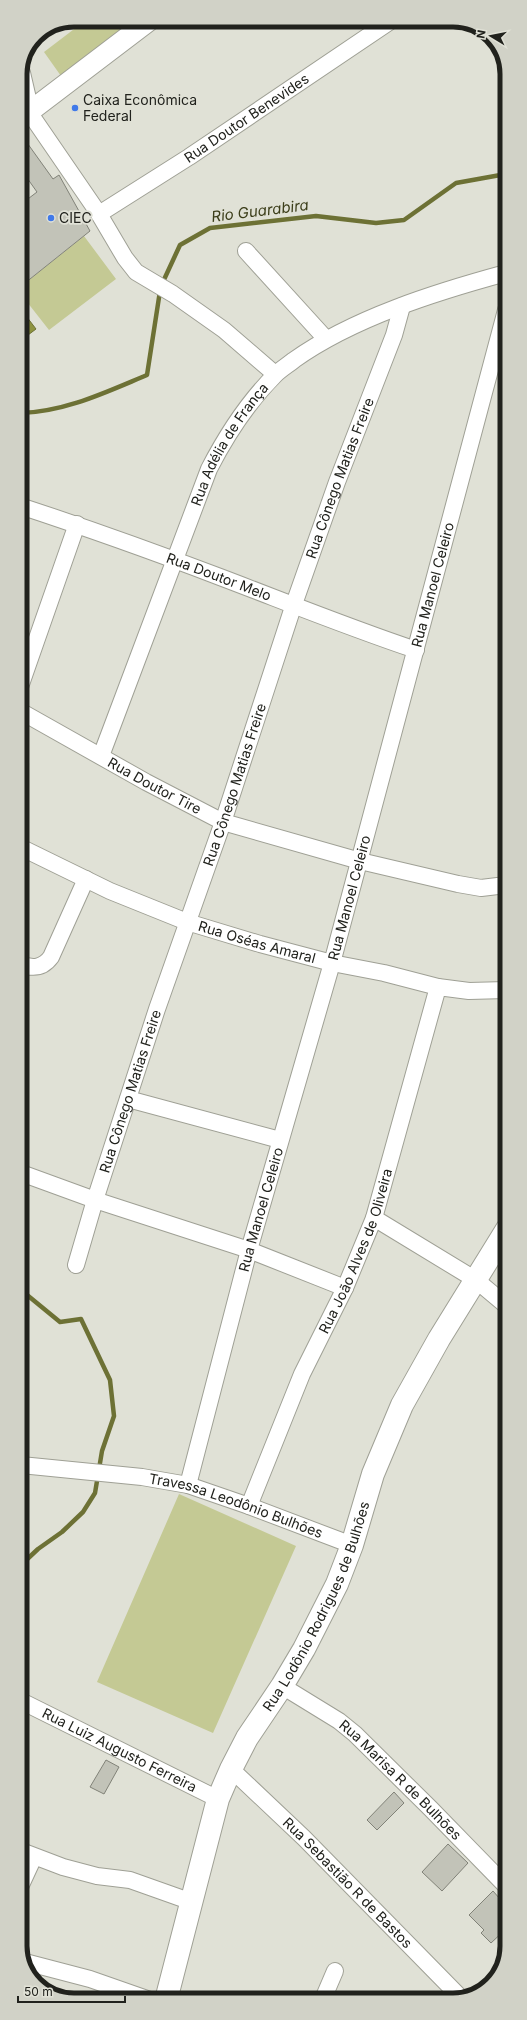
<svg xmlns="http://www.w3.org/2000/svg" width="527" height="2020" font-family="Inter,sans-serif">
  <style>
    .green { fill: #c4c994 }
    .water { fill: #8e933f; stroke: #6d7135 }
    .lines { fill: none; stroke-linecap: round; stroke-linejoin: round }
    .stream { stroke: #6d7135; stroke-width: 4.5 }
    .building { fill: #c2c3b8; stroke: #818278 }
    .minor-casing { stroke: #9fa095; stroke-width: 18 }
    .tertiary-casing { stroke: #9fa095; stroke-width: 22 }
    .secondary-casing { stroke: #9fa095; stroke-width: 24 }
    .minor { stroke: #fff; stroke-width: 16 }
    .tertiary { stroke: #fff; stroke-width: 20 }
    .secondary { stroke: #fff; stroke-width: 22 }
    .poi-dot { fill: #4079e9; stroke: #e0e1d6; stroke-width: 1.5 }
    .labels { text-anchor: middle; stroke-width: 3.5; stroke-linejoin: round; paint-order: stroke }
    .poi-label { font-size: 14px; fill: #21221d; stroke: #e0e1d6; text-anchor: start }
    .street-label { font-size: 14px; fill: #21221d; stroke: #e0e1d6 }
    .water-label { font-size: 15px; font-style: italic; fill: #3b3d19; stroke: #e0e1d6 }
    .rim { fill: none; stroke: #21221d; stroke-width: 5 }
  </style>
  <rect width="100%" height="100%" fill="#e0e1d6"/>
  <!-- green -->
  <path class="green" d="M 86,20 L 134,20 L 61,76 L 44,52 Z
    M 84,236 L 116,279 L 49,330 L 20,293 L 20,287 Z
    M 179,1494 L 296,1546 L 213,1733 L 97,1682 Z"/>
  <!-- water -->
  <path class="water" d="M 20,308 L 36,329 L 20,341 Z"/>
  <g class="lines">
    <!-- stream -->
    <path class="stream" d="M 162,284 L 180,245 L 210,228 L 316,216 L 376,223 L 404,220 L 456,183 L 506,174
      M 20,413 C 65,412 106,392 147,375 L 160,291
      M 21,1290 L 60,1322 L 81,1319 L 110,1380 L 114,1416 L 102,1451 L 95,1493 L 83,1512 L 62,1532 L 38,1549 L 21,1565"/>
  </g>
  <!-- building -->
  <path class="building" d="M 20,133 L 53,179 L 59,175 L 90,231 L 20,287 L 20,205 L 37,192 L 20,168 Z
    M 106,1760 L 119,1767 L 104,1794 L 90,1787 Z
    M 394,1792 L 404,1803 L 377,1830 L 367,1820 Z
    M 448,1844 L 468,1863 L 442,1891 L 422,1872 Z
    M 493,1891 L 507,1907 L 507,1928 L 491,1943 L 481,1933 L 484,1930 L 469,1915 Z"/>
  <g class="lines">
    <defs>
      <g id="minor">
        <path d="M 20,119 L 29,112 L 99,214 L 125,258 L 136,272 L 173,294 L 224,330 L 275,374"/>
        <path id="s1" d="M 99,214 L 189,157 L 392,20"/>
        <path d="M 246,251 L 326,339"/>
        <path id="s2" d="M 20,506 C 87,528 154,552 220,577 C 286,602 350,628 416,650"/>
        <path d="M 20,687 L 77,524"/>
        <path id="s3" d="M 20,711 L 146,782 L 223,822 L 360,861 L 458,884 L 481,888 L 506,885"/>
        <path id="s4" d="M 101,756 L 209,469 C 226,436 248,402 275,375 C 281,369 288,365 294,360 C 353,318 436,292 506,273"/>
        <path id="s5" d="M 20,847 L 110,891 L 187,922 L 260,944 L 332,963 L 384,973 L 438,987 L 469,991 L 506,990"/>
        <path d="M 20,964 C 33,969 43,968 51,957 L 86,879"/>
        <path d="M 128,1099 L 280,1140"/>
        <path d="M 21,1173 L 95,1200 L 249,1250 L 345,1288"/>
        <path d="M 374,1218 L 476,1280 L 507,1306"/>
        <path id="s6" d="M 76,1265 L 95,1200 L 157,1009 L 223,822 L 293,607 L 337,482 L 394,335 L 402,306"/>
        <path id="s7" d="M 21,1465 L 142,1477 L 188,1485 L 249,1506 L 352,1545"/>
        <path id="s8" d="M 188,1485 L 249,1250 L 332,963 L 506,310"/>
        <path id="s9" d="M 249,1506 L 302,1374 L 345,1288 L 374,1218 L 438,987"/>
        <path id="s10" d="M 282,1686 L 339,1721 L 355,1734 L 430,1808 L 507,1887"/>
        <path id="s11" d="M 21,1701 L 218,1799"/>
        <path id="s12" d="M 231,1769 L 304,1838 L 462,1999"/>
        <path d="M 21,1851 L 63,1867 L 97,1876 L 130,1880 L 192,1902"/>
        <path d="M 21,1885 L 34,1857"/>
        <path d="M 25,1962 L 90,1979 L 150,2000"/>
        <path d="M 323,1999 L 335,1971"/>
      </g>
      <path id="tertiary" d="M 20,73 L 29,112 L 150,20"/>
      <g id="secondary">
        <path id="s13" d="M 166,2000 L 218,1799 L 231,1769 L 247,1738 L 282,1686 L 304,1649 L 337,1584 L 352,1545 L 373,1474 L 402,1405 L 439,1339 L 507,1229"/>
      </g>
    </defs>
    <!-- minor casing -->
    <use href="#minor" class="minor-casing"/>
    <!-- tertiary casing -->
    <use href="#tertiary" class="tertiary-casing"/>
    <!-- secondary casing -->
    <use href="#secondary" class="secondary-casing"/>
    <!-- minor -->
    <use href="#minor" class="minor"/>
    <!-- tertiary -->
    <use href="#tertiary" class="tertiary"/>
    <!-- secondary -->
    <use href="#secondary" class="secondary"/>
  </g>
  <!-- markers -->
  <g class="poi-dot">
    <circle cx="75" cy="108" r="4"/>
    <circle cx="51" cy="218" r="4"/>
  </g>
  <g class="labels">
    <!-- poi labels -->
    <g class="poi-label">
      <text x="83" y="105">Caixa Econômica<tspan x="83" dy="16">Federal</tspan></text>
      <text x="59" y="223">CIEC</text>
    </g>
    <!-- street labels -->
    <g class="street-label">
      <text dy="5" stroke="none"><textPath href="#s1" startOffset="176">Rua Doutor Benevides</textPath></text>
      <text dy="5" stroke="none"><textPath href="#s4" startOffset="338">Rua Adélia de França</textPath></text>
      <text dy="5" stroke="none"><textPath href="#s6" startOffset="830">Rua Cônego Matias Freire</textPath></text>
      <text dy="5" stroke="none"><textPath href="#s2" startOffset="211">Rua Doutor Melo</textPath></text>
      <text dy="5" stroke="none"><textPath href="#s8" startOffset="933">Rua Manoel Celeiro</textPath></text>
      <text dy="5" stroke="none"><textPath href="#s6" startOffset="506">Rua Cônego Matias Freire</textPath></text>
      <text dy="5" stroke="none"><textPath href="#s3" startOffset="154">Rua Doutor Tire</textPath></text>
      <text dy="5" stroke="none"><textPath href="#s8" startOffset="609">Rua Manoel Celeiro</textPath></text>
      <text dy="5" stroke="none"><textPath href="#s5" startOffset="256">Rua Oséas Amaral</textPath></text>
      <text dy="5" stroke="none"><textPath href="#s6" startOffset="182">Rua Cônego Matias Freire</textPath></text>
      <text dy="5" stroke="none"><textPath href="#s8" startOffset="285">Rua Manoel Celeiro</textPath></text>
      <text dy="5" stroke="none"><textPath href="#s9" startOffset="277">Rua João Alves de Oliveira</textPath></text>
      <text dy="5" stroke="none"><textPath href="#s7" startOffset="220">Travessa Leodônio Bulhões</textPath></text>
      <text dy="5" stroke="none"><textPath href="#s13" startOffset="425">Rua Lodônio Rodrigues de Bulhões</textPath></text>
      <text dy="5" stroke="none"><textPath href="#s11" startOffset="110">Rua Luiz Augusto Ferreira</textPath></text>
      <text dy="5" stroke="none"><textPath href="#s10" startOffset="152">Rua Marisa R de Bulhões</textPath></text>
      <text dy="5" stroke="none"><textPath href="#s12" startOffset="163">Rua Sebastião R de Bastos</textPath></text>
    </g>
    <!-- water labels -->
    <g class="water-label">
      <text transform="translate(260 211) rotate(-7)" y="5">Rio Guarabira</text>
    </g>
  </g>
  <!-- crop -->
  <path d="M0 0H527V2020H0ZM74 27H453A47 47 0 0 1 500 74V1946A47 47 0 0 1 453 1993H74A47 47 0 0 1 27 1946V74A47 47 0 0 1 74 27Z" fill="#d1d2c7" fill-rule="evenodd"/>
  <path class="rim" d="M74 27H453A47 47 0 0 1 500 74V1946A47 47 0 0 1 453 1993H74A47 47 0 0 1 27 1946V74A47 47 0 0 1 74 27Z"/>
  <!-- north arrow -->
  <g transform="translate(491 36) rotate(280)" stroke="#e0e1d6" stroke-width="3" paint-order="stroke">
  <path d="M0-3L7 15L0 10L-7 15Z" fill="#21221d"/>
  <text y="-6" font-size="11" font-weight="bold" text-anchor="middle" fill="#21221d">N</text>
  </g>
  <!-- scale -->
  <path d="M18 1996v6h107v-6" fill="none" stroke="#21221d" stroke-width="2"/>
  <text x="24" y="1996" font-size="12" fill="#21221d" stroke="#e0e1d6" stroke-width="3" paint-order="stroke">50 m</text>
</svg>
